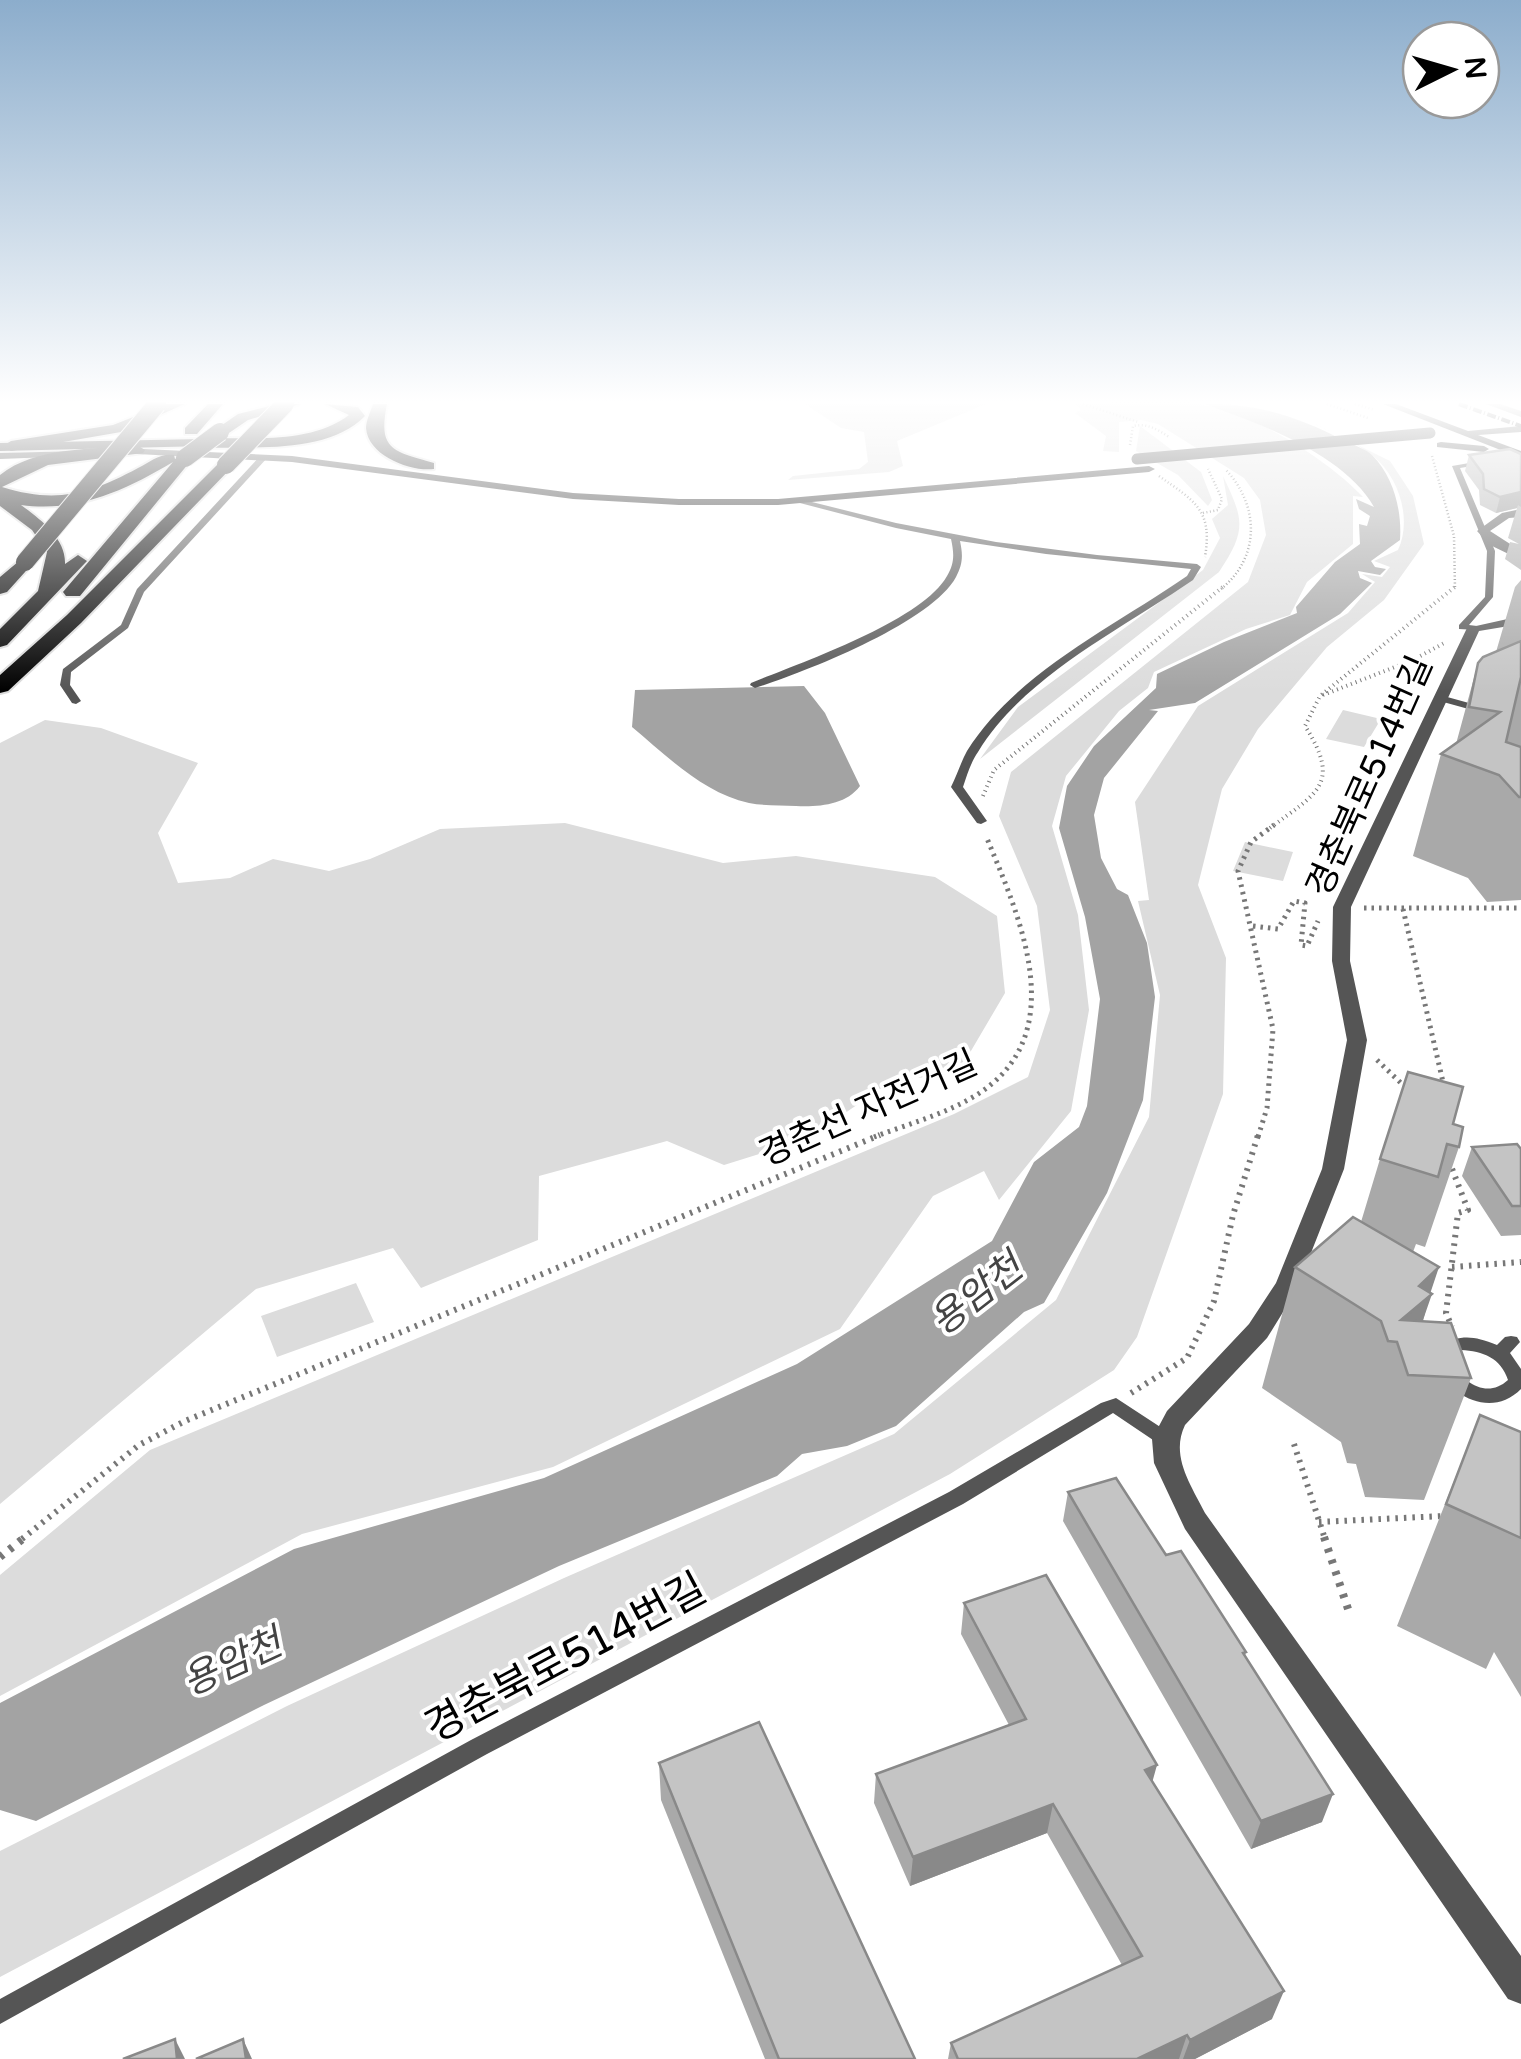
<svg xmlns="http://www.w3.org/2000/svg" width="1521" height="2059" font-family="'Varela Round','Noto Sans KR',sans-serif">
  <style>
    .green { fill: #dcdcdc }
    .water { fill: #a3a3a3 }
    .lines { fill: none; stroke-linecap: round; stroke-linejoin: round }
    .primary-casing { stroke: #dbdbdb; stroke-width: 4 }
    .highway-casing { stroke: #dbdbdb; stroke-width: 4 }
    .path-far4 { stroke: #777; stroke-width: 2.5; stroke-dasharray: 1 2.5; stroke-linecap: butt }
    .path-far3 { stroke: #777; stroke-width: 4; stroke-dasharray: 1 4; stroke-linecap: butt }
    .path-far2 { stroke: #777; stroke-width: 5; stroke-dasharray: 2.5 5; stroke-linecap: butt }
    .path-far1 { stroke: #777; stroke-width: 6; stroke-dasharray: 2.5 6; stroke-linecap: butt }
    .path { stroke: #777; stroke-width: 8; stroke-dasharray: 4 8; stroke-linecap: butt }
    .lane { fill: #555; fill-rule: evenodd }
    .street { fill: #555; fill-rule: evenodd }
    .secondary { fill: #222; fill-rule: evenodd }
    .primary { fill: #000; fill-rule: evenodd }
    .highway { fill: #000; fill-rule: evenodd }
    .rail { stroke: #000; stroke-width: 4; stroke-dasharray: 9 2.5 1 2.5; stroke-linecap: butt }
    .highway-bridge-casing { stroke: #dbdbdb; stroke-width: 20; stroke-linecap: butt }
    .secondary-bridge { stroke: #222; stroke-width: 11 }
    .highway-bridge { stroke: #000; stroke-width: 18 }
    .wall { fill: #a9a9a9 }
    .shaded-wall { fill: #898989 }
    .building { fill: #c4c4c4; stroke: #898989; stroke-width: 2.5 }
    .labels { text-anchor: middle; stroke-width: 8; stroke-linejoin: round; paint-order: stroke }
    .street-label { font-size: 35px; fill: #000; stroke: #fff }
    .water-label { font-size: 38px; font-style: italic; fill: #444; stroke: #fff }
    .near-street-label { font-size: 42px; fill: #000; stroke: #fff }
  </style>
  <rect width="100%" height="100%" fill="#fff"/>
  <!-- green -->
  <path class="green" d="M 805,404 L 986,404 L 897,441 L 903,466 L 889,472 L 788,480 L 793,476 L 859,469 L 868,462 L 864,432 L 841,428 Z
    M 1075,404 C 1115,404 1159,398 1198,404 C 1251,411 1327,459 1363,497 L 1353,496 L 1353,544 L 1307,582 L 1290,615 L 1246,629 L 1154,672 L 1148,688 L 1119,711 L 1066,776 L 1052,826 L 1078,915 L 1089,1010 L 1071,1111 L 999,1200 L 984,1171 L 933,1196 L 840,1329 L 553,1467 L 302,1534 L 0,1696 L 0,1575 L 150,1450 L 954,1114 L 1028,1077 L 1050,1010 L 1037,906 L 999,816 L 1011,772 L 1248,582 L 1266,535 L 1260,500 L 1244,478 L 1158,424 L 1141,420 L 1119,422 L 1119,452 L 1103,451 L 1106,436 L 1075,413 L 1081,410 Z
    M 1309,421 L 1390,461 L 1413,496 L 1424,544 L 1384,600 L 1327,647 L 1258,729 L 1222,789 L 1198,885 L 1226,958 L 1223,1094 L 1137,1337 L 1114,1370 L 950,1474 L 0,1977 L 0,1851 L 287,1706 L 564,1578 L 894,1434 L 1056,1300 L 1149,1117 L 1160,995 L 1138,901 L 1149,900 L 1135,802 L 1198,706 L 1348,613 L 1375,582 L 1362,574 L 1382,577 L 1390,567 L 1374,561 L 1398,550 C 1412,520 1400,478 1373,456 C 1355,441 1329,432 1309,421 Z
    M 1140,426 L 1201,472 L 1212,500 L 1208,506 L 1178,475 L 1136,451 Z
    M 1223,476 C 1244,520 1247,530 1219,572 L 980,759 L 1018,707 L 1203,570 L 1220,538 L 1212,519 L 1228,505 Z
    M 1343,710 L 1381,719 L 1364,747 L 1326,739 Z
    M 45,720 L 101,728 L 198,763 L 158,833 L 178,883 L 230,878 L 273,859 L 329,871 L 370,859 L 440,829 L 565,823 L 723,863 L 796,856 L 935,877 L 997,916 L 1005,993 L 958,1073 L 892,1081 L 807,1139 L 724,1165 L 667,1141 L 539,1176 L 538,1240 L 421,1288 L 393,1248 L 256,1289 L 0,1504 L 0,743 Z
    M 1245,842 L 1293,852 L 1283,881 L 1233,871 Z
    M 356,1283 L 374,1322 L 277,1357 L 261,1316 Z"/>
  <!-- water -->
  <path class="water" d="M 1205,404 C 1260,404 1296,416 1345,441 C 1353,445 1366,449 1372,455 C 1394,477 1402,511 1400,540 L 1371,561 L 1375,567 L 1386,569 L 1380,575 L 1358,571 L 1360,578 L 1372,583 L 1340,614 L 1195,703 L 1149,710 L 1158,711 L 1104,778 L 1094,815 L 1101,858 L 1117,889 L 1128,895 L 1147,943 L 1155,997 L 1143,1100 L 1107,1193 L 1044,1303 L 1024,1312 L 896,1426 L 847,1446 L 802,1454 L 777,1476 L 559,1566 L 264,1705 L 36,1821 L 0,1810 L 0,1703 L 294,1549 L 544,1478 L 797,1364 L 992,1241 L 1034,1162 L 1079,1127 L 1087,1106 L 1100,999 L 1085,917 L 1059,828 L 1067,786 L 1094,746 L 1156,688 L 1157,674 L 1224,642 L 1297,613 L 1296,607 L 1335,562 L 1360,544 L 1359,524 L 1367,526 L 1370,516 L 1359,509 L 1356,499 L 1374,507 C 1344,454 1260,424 1205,404 Z
    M 804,686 L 825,713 L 860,786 C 846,805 819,807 796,806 C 781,805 764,806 749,803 C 703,793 667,756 632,727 L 635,690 Z"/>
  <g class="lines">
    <defs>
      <path id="primary" d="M 201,439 L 208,443 L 206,446 L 0,451 L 0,443 Z"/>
      <path id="highway" d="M 166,404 L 185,404 L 121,432 L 11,451 L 3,446 L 11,441 L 113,425 Z
        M 208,404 L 223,404 L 197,434 L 185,434 L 185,428 Z
        M 277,404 L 300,404 L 248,420 L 226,435 L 212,432 L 238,414 Z
        M 325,404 L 358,407 L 365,416 C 327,455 251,446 201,448 L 193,443 L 201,438 C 247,437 310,445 349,415 Z
        M 373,404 L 387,404 C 378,449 391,451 434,463 L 434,469 C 411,472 368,456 366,428 C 366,420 371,411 373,404 Z
        M 137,445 L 145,450 L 143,453 L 48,465 L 2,487 C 56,504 90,494 138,468 C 150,462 160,453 174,455 L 175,459 L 185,453 L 193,458 L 80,596 L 66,596 L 63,592 L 173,462 C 126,490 77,513 21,505 C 40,519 66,538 65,564 L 78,555 L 87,561 L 7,645 L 0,647 L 0,629 L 38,591 L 47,552 L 32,530 L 0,506 L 0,475 C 36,446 93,450 137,445 Z
        M 220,462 L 234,465 L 81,623 L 8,691 L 0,693 L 0,675 L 67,615 Z
        M 25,556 L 34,562 L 7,592 L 0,594 L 0,577 Z"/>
    </defs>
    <!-- primary casing -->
    <use href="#primary" class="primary-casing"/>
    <!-- highway casing -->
    <use href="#highway" class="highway-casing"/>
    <!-- path-far4 -->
    <path class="path-far4" d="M 1083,404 L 1138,422
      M 1327,404 L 1368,418
      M 1355,404 L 1375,410
      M 1130,445 L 1133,426 C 1147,423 1157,429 1169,437
      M 1432,456 L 1454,536 L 1455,589
      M 1159,476 C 1194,501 1213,509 1205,557
      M 1203,513 L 1218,510 L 1222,499 L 1208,469
      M 1221,589 C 1261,557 1259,505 1226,470"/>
    <!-- path-far3 -->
    <path class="path-far3" d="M 1323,695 L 1413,660 L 1446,642
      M 983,796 L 994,770 L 1224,586
      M 1270,828 C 1317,793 1342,784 1305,726 L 1320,696 L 1456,586"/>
    <!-- path-far2 -->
    <path class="path-far2" d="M 1364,908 L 1521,908
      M 1403,909 L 1443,1082 L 1438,1083
      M 1253,926 L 1278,929 L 1294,901 L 1305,903 L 1301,945 L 1307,946 L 1318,921
      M 1377,1060 L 1405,1087
      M 874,1137 C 913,1122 962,1110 994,1082 C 1067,1018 1016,909 986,836
      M 1258,1137 L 1267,1108 L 1273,1029 L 1238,871 L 1251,842 L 1274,825"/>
    <!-- path-far1 -->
    <path class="path-far1" d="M 1449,1161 L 1468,1210 L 1458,1213 L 1446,1313 L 1452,1327
      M 1452,1267 L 1521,1262
      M 1131,1393 L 1187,1358 L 1214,1301 L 1233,1215 L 1258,1135
      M 1294,1444 L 1325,1539
      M 1319,1522 L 1443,1516
      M 22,1539 L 139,1445 L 185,1421 L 880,1135"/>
    <!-- path -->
    <path class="path" d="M 1324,1537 L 1350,1615
      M 0,1557 L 25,1537"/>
    <!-- lane -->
    <path class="lane" d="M 1521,454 L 1521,458 L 1460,468 L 1495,551 L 1493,597 L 1469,625 L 1477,626 L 1477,630 L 1459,629 L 1459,625 L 1485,597 L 1487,551 L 1452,466 Z
      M 261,455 L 268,457 L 144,592 L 128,628 L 71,672 L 70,685 L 81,701 L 76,704 L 72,703 L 60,685 L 63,669 L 121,625 L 137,589 Z
      M 796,498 L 896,523 L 996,542 L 1097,555 L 1197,564 L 1201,567 L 1193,580 C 1122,629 1024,676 978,752 C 971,762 967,775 963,787 L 987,821 L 981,824 L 977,823 L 951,787 C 957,775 961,762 967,751 C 1017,672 1112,628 1187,576 L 1191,569 L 1046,554 L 960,541 C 963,555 963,564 956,577 C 931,623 805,672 755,688 L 750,685 L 751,683 C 800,663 922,621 947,576 C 955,563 954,553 951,539 L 896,528 L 796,502 Z
      M 1440,695 L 1487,708 L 1488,710 L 1483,713 L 1436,700 L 1435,698 Z
      M 1511,1336 L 1517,1337 L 1520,1342 L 1510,1353 L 1521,1369 L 1521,1389 C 1491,1419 1451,1396 1433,1365 L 1439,1346 C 1462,1334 1473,1336 1497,1345 L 1505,1337 ZM 1461,1350 C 1483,1351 1501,1358 1508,1380 C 1487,1399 1465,1383 1451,1364 L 1453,1355 Z
      M 1116,1398 L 1171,1434 L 1174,1439 L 1171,1444 L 1165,1446 L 1159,1444 L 1113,1413 L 963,1504 L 487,1754 L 0,2024 L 0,1999 L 471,1740 L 949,1492 L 1101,1403 Z"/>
    <!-- street -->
    <path class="street" d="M 1486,404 L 1500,404 L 1521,411 L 1521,417 Z
      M 1521,509 L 1521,517 L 1509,518 L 1490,531 L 1521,551 L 1521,560 L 1490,545 L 1477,531 L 1502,513 Z
      M 1521,616 L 1521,624 L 1479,631 L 1351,907 L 1350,961 L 1367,1040 L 1344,1169 L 1296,1291 L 1267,1338 L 1185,1425 C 1170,1456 1191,1485 1205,1513 L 1521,1956 L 1521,2004 L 1508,1999 L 1185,1529 L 1154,1463 L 1152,1439 L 1167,1411 L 1249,1324 L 1276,1283 L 1322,1169 L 1347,1040 L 1332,961 L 1333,907 L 1467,628 Z"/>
    <!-- secondary -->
    <path class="secondary" d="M 1383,404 L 1396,404 L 1468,431 L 1521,426 L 1521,432 L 1478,435 L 1521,451 L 1521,458 Z
      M 1441,442 L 1484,446 L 1489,449 L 1484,452 L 1437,447 L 1437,443 Z
      M 122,448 L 292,456 L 573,493 L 679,499 L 778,499 L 1149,466 L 1155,469 L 1149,472 L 778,505 L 679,505 L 573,499 L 292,462 L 118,453 L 117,451 Z
      M 82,451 L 82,455 L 78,456 L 0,459 L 0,453 Z"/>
    <!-- primary -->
    <use href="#primary" class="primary"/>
    <!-- highway -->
    <use href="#highway" class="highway"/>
    <!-- rail -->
    <path class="rail" d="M 1459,404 L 1521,426"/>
    <defs>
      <path id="highway-bridge" d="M 185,458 L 220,432
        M 226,465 L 285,404
        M 25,562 L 157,404"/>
    </defs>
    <!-- highway-bridge casing -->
    <use href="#highway-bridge" class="highway-bridge-casing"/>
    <!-- secondary-bridge -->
    <path class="secondary-bridge" d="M 1137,459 L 1430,433"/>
    <!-- highway-bridge -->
    <use href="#highway-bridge" class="highway-bridge"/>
  </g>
  <!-- wall -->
  <path class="wall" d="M 1521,454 L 1521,570 L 1505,559 L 1510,542 L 1519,544 L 1508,538 L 1517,508 L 1496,513 L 1480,505 L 1479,490 L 1465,471 L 1469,455 Z
    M 1521,580 L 1521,900 L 1487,902 L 1468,878 L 1413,856 L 1441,754 L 1456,744 L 1478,663 L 1496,652 L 1515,587 Z
    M 1453,1124 L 1459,1147 L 1425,1247 L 1416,1244 L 1413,1252 L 1430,1293 L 1423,1321 L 1471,1378 L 1424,1500 L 1365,1497 L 1356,1464 L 1347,1463 L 1341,1442 L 1262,1388 L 1295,1267 L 1361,1222 L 1380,1159 Z
    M 1472,1147 L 1521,1149 L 1521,1235 L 1501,1236 L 1462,1176 Z
    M 1480,1415 L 1521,1432 L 1521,1697 L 1494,1652 L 1486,1669 L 1397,1626 Z
    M 1068,1492 L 1166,1555 L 1246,1652 L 1245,1656 L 1322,1822 L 1251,1849 L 1063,1521 Z
    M 964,1603 L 1153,1782 L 1272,2019 L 1195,2059 L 948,2059 L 951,2043 L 1122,1965 L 1047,1833 L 910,1886 L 874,1803 L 876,1774 L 1009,1725 L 961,1634 Z
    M 659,1763 L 915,2059 L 765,2059 L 661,1800 Z"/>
  <!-- shaded-wall -->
  <path class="shaded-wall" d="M 1521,492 L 1521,507 L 1518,505 L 1517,508 L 1496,513 L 1500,497 Z
    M 1439,1267 L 1429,1297 L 1432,1294 L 1406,1369 L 1397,1342 L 1401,1320 L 1419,1286 Z
    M 1157,1765 L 1149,1794 L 1145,1770 Z
    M 1333,1794 L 1322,1822 L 1251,1849 L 1261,1821 Z
    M 1053,1804 L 1047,1833 L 910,1886 L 913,1857 Z
    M 1284,1991 L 1272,2019 L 1195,2059 L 1183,2059 L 1190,2040 Z
    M 1187,2035 L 1179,2059 L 1137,2059 Z
    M 175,2039 L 185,2059 L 177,2059 Z
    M 243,2039 L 252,2059 L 246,2059 Z"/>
  <!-- building -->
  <path class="building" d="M 1510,449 L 1521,454 L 1521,492 L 1500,497 L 1484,489 L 1483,474 L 1469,455 Z
    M 1521,641 L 1521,677 L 1506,742 L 1521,747 L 1521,797 L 1519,797 L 1499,775 L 1441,754 L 1500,712 L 1469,707 L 1478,663 L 1483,657 Z
    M 1408,1072 L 1463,1087 L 1453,1124 L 1463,1127 L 1459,1147 L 1447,1144 L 1438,1177 L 1380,1159 Z
    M 1517,1144 L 1521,1149 L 1521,1206 L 1512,1206 L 1472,1147 Z
    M 1353,1217 L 1439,1267 L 1419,1286 L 1432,1294 L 1401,1320 L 1451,1323 L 1471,1378 L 1408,1375 L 1397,1342 L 1388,1341 L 1381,1321 L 1295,1267 Z
    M 1480,1415 L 1521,1432 L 1521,1538 L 1446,1504 Z
    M 1116,1478 L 1166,1555 L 1181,1551 L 1246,1652 L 1243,1653 L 1333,1794 L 1261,1821 L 1068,1492 Z
    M 1046,1575 L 1157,1765 L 1145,1770 L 1284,1991 L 1190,2040 L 1187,2035 L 1137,2059 L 958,2059 L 951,2043 L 1142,1956 L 1053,1804 L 913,1857 L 876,1774 L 1026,1719 L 964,1603 Z
    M 759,1722 L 915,2059 L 779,2059 L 659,1763 Z
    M 175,2039 L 177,2059 L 123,2059 Z
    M 243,2039 L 246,2059 L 196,2059 Z"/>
  <!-- sky -->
  <linearGradient id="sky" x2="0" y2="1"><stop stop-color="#8cadcc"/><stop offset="0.58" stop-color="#fff"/><stop offset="1" stop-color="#fff" stop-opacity="0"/></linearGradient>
  <rect width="1521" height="692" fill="url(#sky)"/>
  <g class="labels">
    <!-- street labels -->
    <g class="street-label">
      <text transform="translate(1369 776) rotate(-66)" y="12">경춘북로514번길</text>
      <text transform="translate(868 1108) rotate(-24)" y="12">경춘선 자전거길</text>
    </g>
    <!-- water labels -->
    <g class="water-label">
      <text transform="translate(976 1294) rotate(-38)" y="13">용암천</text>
      <text transform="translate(232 1662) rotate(-25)" y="13">용암천</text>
    </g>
    <!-- near-street labels -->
    <g class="near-street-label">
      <text transform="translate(565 1657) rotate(-28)" y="15">경춘북로514번길</text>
    </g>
  </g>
  <!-- north arrow -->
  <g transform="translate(1451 70) rotate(85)"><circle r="48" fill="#ffffff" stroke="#999999" stroke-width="2.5"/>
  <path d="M0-8L18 38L0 25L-18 38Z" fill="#000000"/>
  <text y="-15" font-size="28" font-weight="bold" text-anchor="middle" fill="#000000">N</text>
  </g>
</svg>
